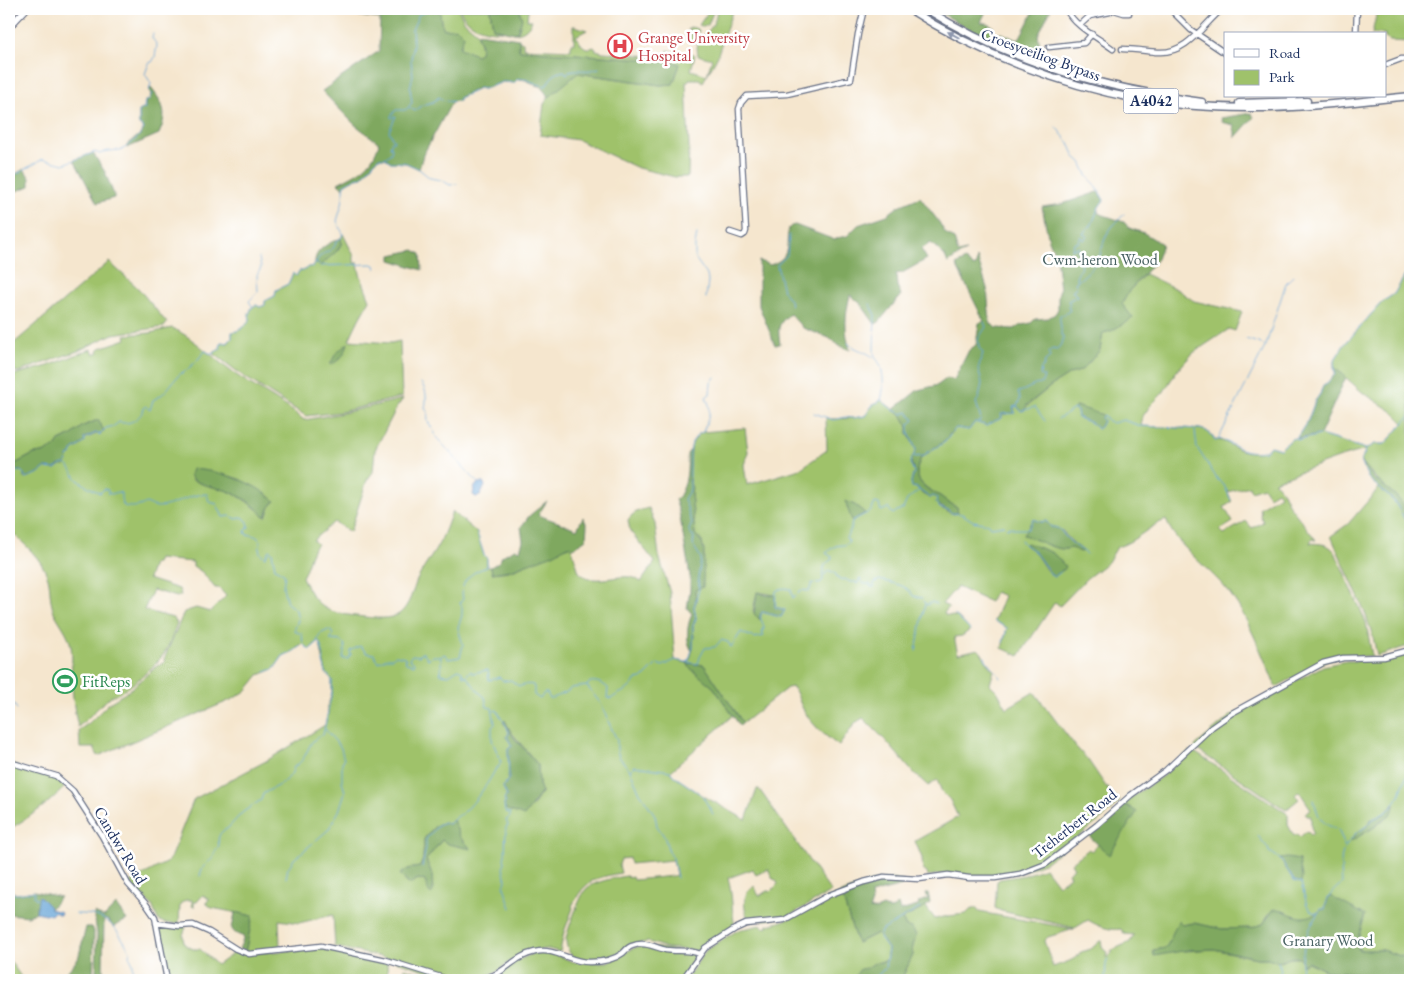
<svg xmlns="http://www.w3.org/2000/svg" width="1419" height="989" font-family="'EB Garamond',serif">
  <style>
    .green { fill: #9fc26b; stroke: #5d7864; fill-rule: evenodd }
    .forest { fill: #7fa85f; stroke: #4d6c5e }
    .water { fill: #63a3d6; stroke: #3f699a }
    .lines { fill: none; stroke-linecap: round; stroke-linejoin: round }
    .stream { stroke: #63a3d6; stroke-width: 1 }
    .minor-casing { stroke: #676f85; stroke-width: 7 }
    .major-casing { stroke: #676f85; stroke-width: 8 }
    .highway-casing { stroke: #676f85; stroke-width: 9 }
    .minor { stroke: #fff; stroke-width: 4.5 }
    .major { stroke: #fff; stroke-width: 5.5 }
    .highway { stroke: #fff; stroke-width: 6 }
    .oneway { fill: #8d97ae }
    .labels { text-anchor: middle; stroke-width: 5; stroke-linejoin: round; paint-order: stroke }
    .shield { fill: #fff; stroke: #5f6d8e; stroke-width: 1 }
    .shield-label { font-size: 15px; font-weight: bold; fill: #1b2f5e }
    .health-label { font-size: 16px; fill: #be3a42; stroke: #fff; text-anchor: start }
    .street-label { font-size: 16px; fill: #1b2f5e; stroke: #fff }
    .park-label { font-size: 16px; fill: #496263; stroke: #fff }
    .leisure-label { font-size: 16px; fill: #27864d; stroke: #fff; text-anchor: start }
  </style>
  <rect width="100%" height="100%" fill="#fff"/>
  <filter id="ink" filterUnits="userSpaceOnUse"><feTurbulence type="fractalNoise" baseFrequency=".02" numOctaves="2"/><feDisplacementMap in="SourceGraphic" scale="10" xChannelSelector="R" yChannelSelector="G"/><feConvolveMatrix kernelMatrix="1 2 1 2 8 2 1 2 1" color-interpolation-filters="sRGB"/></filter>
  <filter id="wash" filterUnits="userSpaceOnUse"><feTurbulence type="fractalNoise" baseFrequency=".0096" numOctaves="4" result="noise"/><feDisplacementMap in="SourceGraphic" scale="20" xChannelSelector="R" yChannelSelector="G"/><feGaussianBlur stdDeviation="1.12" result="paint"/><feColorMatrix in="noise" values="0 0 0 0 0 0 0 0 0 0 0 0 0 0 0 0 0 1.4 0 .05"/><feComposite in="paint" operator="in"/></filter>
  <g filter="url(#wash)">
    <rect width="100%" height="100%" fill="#f5e6ce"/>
    <!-- green -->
    <path class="green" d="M 431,9 L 458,9 L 465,22 L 478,33 C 478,41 482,46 480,54 L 476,55 L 460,48 L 447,29 L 444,29 L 441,22 L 440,12 Z
      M 460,9 L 490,9 L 493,28 L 502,31 C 485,32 466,26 460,9 Z
      M 519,9 L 532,9 L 528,10 L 527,20 L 532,20 C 529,28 523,33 514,33 L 519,30 L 521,17 Z
      M 718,9 L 733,9 L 717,57 L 703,82 L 699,79 L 689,79 L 688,82 L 686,82 L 689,146 L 688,177 L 675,177 L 638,168 L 578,140 L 540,135 L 544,104 L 549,97 L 577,73 L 660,85 L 673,84 L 680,64 L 671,61 L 519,50 L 519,41 L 523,42 L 523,48 L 571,50 L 571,43 L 574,44 L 574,32 L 573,31 L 573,26 L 575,26 L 587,30 L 576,36 C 581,44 584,51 594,47 L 596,50 L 603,52 L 660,57 L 661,54 L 665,55 L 668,50 L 688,56 L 693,53 L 695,55 L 691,70 L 707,75 L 712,59 L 698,55 C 694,35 706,38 713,24 C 715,19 716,14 718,9 Z
      M 714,10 L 708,25 L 703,27 L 699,25 L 708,12 Z
      M 1377,11 L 1410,16 L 1410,42 L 1390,41 L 1385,38 L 1385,34 L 1372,34 Z
      M 690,27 L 698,29 L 699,31 L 694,42 L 690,43 L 686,39 L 690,37 L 692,31 L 688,30 Z
      M 343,234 L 354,256 L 354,263 L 358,263 L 360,274 L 370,300 L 359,319 L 349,340 L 391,343 L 400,341 L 402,397 L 341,412 L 306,416 L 243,376 L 213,353 L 220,349 L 221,342 L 228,343 L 232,338 L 232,332 C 240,331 245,327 250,320 L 249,314 L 252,307 L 256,305 L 260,307 L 265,305 L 265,301 L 275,296 L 276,290 L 288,284 L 293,273 L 296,276 L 299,271 L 303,271 L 308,267 L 314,266 L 315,263 L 320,265 L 337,251 L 342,243 L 341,238 Z
      M 109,262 L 138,288 L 167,323 L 164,327 L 113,334 L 78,351 L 38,365 L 19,372 L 11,371 L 9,345 L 13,344 Z
      M 1410,267 L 1410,515 L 1395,495 L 1382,485 L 1361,461 L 1366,450 L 1344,456 L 1274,481 L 1283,492 L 1289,505 L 1316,540 L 1312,539 L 1310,543 C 1321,544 1328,543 1335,552 L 1366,622 L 1372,656 L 1345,656 L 1327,660 L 1276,687 C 1263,658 1250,621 1231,595 C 1212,569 1178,549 1166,520 C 1148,526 1136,542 1117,547 L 1108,562 L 1087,578 L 1060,606 L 1055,602 L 1019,656 L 1002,648 L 1007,628 L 994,621 L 1004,596 L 995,592 L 990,602 L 957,587 L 942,604 L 949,607 L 944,613 L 945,615 L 958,617 L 970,630 L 962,636 L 954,637 L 958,654 L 978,649 C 985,655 986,665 994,670 L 990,684 L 997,691 L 1007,708 L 1034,692 L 1076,747 L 1088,760 L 1109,791 L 1120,801 L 1104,817 L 1046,862 L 1022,872 L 995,876 L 973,876 L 949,873 L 928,876 L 927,873 L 923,870 L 922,858 L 915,841 L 958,817 L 950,800 L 942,792 L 937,780 L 928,786 L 910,769 L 886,741 L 863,718 L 855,723 L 839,746 C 824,735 812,725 803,709 C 799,702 798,694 793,687 L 787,688 L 743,723 L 704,665 L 688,663 L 714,688 L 733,715 L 670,772 L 674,776 L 702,795 L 746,820 L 757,789 L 759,789 L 831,892 L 787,917 L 750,922 C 743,911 741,893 754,886 L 759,896 L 767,891 L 771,891 L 778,884 L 776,880 L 773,879 L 768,869 L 756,875 L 753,869 L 728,878 C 733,894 731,910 735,926 L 698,951 L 667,948 L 649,942 L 630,944 L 624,950 L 603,960 L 590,961 L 573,958 C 569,952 566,947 566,940 C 566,933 581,894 586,889 C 592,882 618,877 627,876 L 628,878 L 632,877 L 633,880 L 673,876 L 676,875 L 673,860 L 630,864 L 629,858 L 621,859 L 619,865 L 621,873 C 593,878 585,881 572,906 L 573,908 L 564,932 L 560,952 L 548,949 L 538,950 L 522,955 L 508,963 L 497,972 L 480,978 L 453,979 L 386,958 L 335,947 L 333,915 L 299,923 L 279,920 L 280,948 L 262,952 L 245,952 L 253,916 L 212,908 L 206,903 L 209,899 L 203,895 L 197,902 L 194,902 L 194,907 L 192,906 L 192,900 L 186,900 L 180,904 L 179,924 L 164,923 L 158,920 L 152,905 L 135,891 L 130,882 L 169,861 L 194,799 L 266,761 L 325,725 L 328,713 L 328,706 L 332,692 L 332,680 L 326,673 L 320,644 L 318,641 L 309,650 L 303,644 L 300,645 L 294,651 L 283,656 L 274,669 L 259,675 L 246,691 L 231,700 L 98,756 L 94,748 L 80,748 L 79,730 L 89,723 L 109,703 L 127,692 L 157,666 L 165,662 L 164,659 L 184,612 L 196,608 L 210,612 L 226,596 L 219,588 L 215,588 L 202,572 L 193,566 L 193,562 L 158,559 L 156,563 L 153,564 L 148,579 L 179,589 L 181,595 L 177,597 L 153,590 L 144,610 L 173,618 L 177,623 C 173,633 170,646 163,655 C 156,665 130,688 119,693 C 115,695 113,695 109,698 C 98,707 89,718 78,727 C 74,711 72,694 72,677 C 71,667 73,657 71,646 C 68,632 60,624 54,612 C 49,600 51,589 48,578 C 42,558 23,543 9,530 L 9,472 L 21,471 L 24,474 L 23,477 L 25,478 L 37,474 L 45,468 L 55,469 L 62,464 L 72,451 L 83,444 L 84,439 L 104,431 L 98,420 L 83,426 L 72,435 L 59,441 L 56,446 L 43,453 L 34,454 L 9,467 L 9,376 L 48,366 L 91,349 L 94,354 L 99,352 L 98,350 L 100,348 L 126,339 L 125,335 L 150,333 L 172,328 C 190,335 216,360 232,372 C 256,389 282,401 304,420 L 343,413 L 403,399 L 397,407 L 375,450 L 373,472 L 367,480 L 350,532 L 334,522 L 313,540 L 317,544 C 310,551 308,567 302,577 C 318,612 329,613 365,617 C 376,618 389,620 399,614 C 409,607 413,590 417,580 C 424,566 434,554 441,540 C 445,531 449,521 452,511 L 477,533 L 484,555 L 487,558 L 487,567 L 491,567 L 492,573 C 499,572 506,572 512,570 C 523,566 565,546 571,546 L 579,572 C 592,586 614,575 630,577 C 634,577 638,580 641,582 L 655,562 L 630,531 L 628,520 C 633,512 640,510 649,508 L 655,524 L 659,556 L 670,593 L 675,660 L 687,663 L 690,659 L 693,648 L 693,626 L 696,618 L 694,607 L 696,602 L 695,589 L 704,557 L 702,542 L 695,534 L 691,493 C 692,487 691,487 689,482 C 688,477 690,471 690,466 C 690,451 689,440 703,432 L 745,428 L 748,452 L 744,465 L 747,485 L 800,469 L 827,450 L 826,418 C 834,420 856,418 865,416 L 872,406 L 881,400 L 902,416 L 908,427 L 908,433 L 916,450 L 910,463 L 914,472 L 911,482 L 929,498 L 933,496 L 937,498 L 940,508 L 954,514 L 958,513 L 957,507 C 950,505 946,500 940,496 C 921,485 910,478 922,456 L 930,452 L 956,428 L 975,422 L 987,426 L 990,423 L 1002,418 L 1001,414 L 1008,414 L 1013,407 L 1017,406 L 1021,411 L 1051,386 L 1070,374 L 1080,371 L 1085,367 L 1100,350 L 1103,333 L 1111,331 L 1127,321 L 1122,304 L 1129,291 L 1145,274 L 1178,290 L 1194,301 L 1242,312 L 1235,331 L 1229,329 L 1193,353 L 1176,372 L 1163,393 L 1150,406 L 1143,416 L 1141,426 L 1200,429 L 1207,431 L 1209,434 L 1213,436 L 1214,440 C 1226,440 1228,445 1238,449 C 1248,453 1256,452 1266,451 L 1270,446 L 1280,449 L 1293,438 L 1299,440 L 1320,435 L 1366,449 L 1375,444 L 1385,444 L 1404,423 L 1393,412 L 1362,392 L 1334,367 L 1334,361 L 1344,345 L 1382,302 L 1394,294 ZM 214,472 L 239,479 L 267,495 L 275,502 L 270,507 L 266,517 C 253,506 242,496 225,490 C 214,485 202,486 191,479 ZM 1249,486 L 1251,491 L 1263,487 L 1269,496 L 1277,491 L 1280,495 L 1259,508 L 1261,512 L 1260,515 L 1263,522 L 1252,528 L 1246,521 L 1224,534 L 1220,530 L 1233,522 L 1224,507 L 1232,502 L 1228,492 ZM 1028,529 L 1063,531 C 1068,540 1076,543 1081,552 L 1071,548 C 1056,553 1037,538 1023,535 ZM 1025,545 L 1062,571 L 1046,570 L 1034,551 ZM 757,592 L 775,595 L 775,607 L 784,610 L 777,616 L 762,612 L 760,619 L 753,611 ZM 503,722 L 538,765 L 539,785 L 542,792 L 533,806 L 506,802 C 507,796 506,790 507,784 C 508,776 510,768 510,759 L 508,758 L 512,746 L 507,737 L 509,733 L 508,728 ZM 453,821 L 460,837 L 470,848 L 458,846 L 442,840 L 426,860 L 432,874 L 428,888 L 425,881 L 418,879 L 412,883 L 407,883 L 404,879 L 408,869 L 420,867 L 423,859 L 424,839 L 435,826 L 444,822 L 448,824 Z
      M 1379,488 L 1395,502 L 1410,529 L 1410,646 C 1402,647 1386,654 1377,656 L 1373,637 L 1364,610 L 1331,536 L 1348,524 Z
      M 1410,654 L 1410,957 L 1404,958 L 1382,950 L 1358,950 L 1359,935 L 1365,915 L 1326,906 L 1325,909 L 1312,916 L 1302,918 L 1293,915 L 1270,913 L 1263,924 L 1252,928 L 1222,929 L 1194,923 L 1182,925 L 1166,948 L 1153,950 L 1171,952 L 1214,949 L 1240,955 L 1258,958 L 1268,958 L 1283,961 L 1288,958 L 1299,958 L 1327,971 L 1357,973 L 1366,977 L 1368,974 L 1373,978 L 1384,980 L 1010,980 L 1009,978 L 1003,977 L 1004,980 L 901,980 L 913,955 L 912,950 L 916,935 L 906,927 L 902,919 L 926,907 L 935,919 L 948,916 L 966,914 L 970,910 L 976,908 L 979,912 L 1074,929 L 1048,937 L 1044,941 L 1053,967 C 1063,963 1075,961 1081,952 L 1091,949 L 1101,940 L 1102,946 L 1107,953 L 1106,958 L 1113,952 L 1110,951 L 1130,942 L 1134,935 L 1124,934 L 1121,929 C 1109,931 1098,926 1088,920 L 1075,928 L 1001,911 L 995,908 L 997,881 L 1000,879 L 1025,875 L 1045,868 L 1058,885 L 1070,876 L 1068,873 L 1074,868 L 1071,863 L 1089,849 L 1091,851 L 1099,844 L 1109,854 L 1136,812 L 1123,803 L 1164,775 L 1189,751 L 1196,753 L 1288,814 L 1288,825 L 1294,836 L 1297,834 L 1300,837 L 1307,831 L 1311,835 L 1313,833 L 1311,827 L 1311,816 L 1307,816 L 1305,813 L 1311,809 L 1299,791 L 1295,795 L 1299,799 L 1286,810 L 1196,749 L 1195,746 L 1229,717 L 1323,666 L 1346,661 L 1373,661 ZM 1394,804 L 1392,813 L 1373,828 L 1352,840 L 1356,833 L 1367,826 L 1370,820 L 1384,814 Z
      M 9,763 L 17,766 L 24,771 L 36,771 L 52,776 L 65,787 C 49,803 29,818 9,829 Z
      M 841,893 L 857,943 L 877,933 L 888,949 L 886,961 C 872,963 865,969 854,978 L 859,980 L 690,980 L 687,978 L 706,950 L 738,930 L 761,925 L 762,927 L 767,928 L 768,925 C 795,920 816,902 841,893 Z
      M 163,926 L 186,927 L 183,935 L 184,944 L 193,949 L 200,949 L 217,965 L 231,955 L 234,951 L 245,954 L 321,948 L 352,954 L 357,957 L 387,962 L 388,980 L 187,980 L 184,973 L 172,974 L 167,972 L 159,930 L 160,927 Z
      M 647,946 L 693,954 L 695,957 L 680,980 L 479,980 L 500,974 L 516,961 L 534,953 L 551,953 L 574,962 L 607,962 L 636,947 Z
      M 9,960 L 11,962 L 23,980 L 9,980 Z
      M 405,968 L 442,980 L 401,980 Z"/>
    <!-- forest -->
    <path class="forest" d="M 359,9 L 431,9 L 440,12 L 441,22 L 444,29 C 454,29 457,25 464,36 L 460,46 L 460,48 L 476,55 L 480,53 L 481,45 L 478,38 L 478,33 L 519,39 L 519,50 L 671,61 L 680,64 L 673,84 L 660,85 L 578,73 L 549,97 L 540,86 C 531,85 530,79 518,79 L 514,83 L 503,82 L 484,89 L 478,88 L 459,98 L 459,101 L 452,102 L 423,155 L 419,169 L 406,163 L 391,162 L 385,158 L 378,158 L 362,177 L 356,178 L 345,184 L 344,188 L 338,183 C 359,172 372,167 379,143 L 354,124 L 322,91 L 379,51 L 380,19 L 358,16 Z
      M 490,9 L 519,9 L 522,19 L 517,32 L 514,33 L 493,28 Z
      M 934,9 L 987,9 L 981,22 L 987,23 L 993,26 L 992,33 L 994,35 L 1002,33 L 1017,40 L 1019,39 L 1035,9 L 1051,9 L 1038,35 L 1043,59 L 1041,60 L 982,36 Z
      M 151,88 C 164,104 168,114 159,134 L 127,148 L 127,145 L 142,133 L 144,128 L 139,125 L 139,111 L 145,108 L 145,101 L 149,100 L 151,94 L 149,91 Z
      M 1251,113 L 1254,117 L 1235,138 L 1235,132 L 1233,125 L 1222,122 L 1221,118 Z
      M 93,153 L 105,172 L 114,195 L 114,198 L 97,203 L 74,160 Z
      M 24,169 L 30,178 L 30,186 L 17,191 L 9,186 L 9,178 Z
      M 1098,192 L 1104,200 L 1099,207 L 1098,213 L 1124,222 L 1129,228 L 1144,233 L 1162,244 L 1157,259 L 1129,291 L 1122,304 L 1133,318 L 1111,331 L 1103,333 L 1100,350 L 1085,367 L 1080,371 L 1070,374 L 1051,386 L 1027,405 L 1025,410 L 1021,411 L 1017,406 L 1014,407 L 1015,413 L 1002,414 L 1002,418 L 990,423 L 987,426 L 975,422 L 969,430 L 956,428 L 948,436 L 947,440 L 934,448 L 930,452 L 927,453 L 925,456 L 922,456 C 910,478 921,486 940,496 C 946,500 950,505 957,507 L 958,513 L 951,513 C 946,508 941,508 936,503 L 937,498 L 933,496 L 930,498 L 922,494 L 918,488 L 912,487 L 911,482 L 914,472 C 910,456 909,466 916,450 L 908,433 L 908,427 L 902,416 L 893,410 L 918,390 L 938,385 L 947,378 L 954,380 L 969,350 L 976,345 L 979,323 L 984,321 L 956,265 L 965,260 L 973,267 L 976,266 L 977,257 L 987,288 L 990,323 L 997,328 L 1014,329 L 1022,325 L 1031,323 L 1035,319 L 1048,318 L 1055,314 L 1058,309 L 1058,295 L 1060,289 L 1056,256 L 1049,241 L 1042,207 L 1062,204 Z
      M 920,197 L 939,222 L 945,233 L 954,239 L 958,253 L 966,251 L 948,263 L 945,256 L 931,243 L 921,249 L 927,259 L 902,273 L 896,274 L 897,286 L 901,295 L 879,322 L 875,324 L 860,303 L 850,295 C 845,316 844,329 850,350 L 840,346 L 829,338 L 803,328 L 790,314 C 777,324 778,328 780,344 L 775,345 L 759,306 L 759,261 L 770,265 C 791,258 786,247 788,229 L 791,226 L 795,225 L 835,240 L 837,238 L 847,236 L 858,225 L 887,215 L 899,206 Z
      M 341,238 L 342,243 L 337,251 L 320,266 L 315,263 C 314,249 331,242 341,238 Z
      M 414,250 L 421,254 L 422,270 L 391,260 L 391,255 Z
      M 348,343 C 345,354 341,360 330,365 L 336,353 Z
      M 1334,367 L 1346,377 L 1320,435 L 1296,439 L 1308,420 L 1315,401 L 1320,394 L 1323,385 L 1327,383 L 1335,374 Z
      M 1076,406 L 1103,415 L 1101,418 L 1103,421 L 1100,427 L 1097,429 L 1092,423 L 1078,418 L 1077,411 L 1074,409 Z
      M 98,420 L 104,431 L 99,435 L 96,433 L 84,438 L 85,442 L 72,451 L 71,455 L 69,455 L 66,465 L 59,465 L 55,469 L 45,468 L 37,474 L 25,478 L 24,474 L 21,471 L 9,472 L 9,467 L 34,454 L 43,453 L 56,446 L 59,441 L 72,435 L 83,426 Z
      M 691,449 L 689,480 L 692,488 L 691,493 L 695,534 L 702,542 L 704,550 L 703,587 L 695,590 L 696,602 L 694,607 L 696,618 L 693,626 L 694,637 L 692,651 C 685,641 687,625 692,614 L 687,608 L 690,590 L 690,576 L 679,512 L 675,499 L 679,497 C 687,483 688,470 687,454 Z
      M 1361,461 L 1374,478 L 1395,495 L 1402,503 L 1410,515 L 1410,529 L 1395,502 L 1368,478 Z
      M 192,469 C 221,471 253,481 275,501 L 270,507 L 265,517 C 256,507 246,499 233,493 C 221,487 194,486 190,475 Z
      M 547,501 L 538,515 L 577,529 L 583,517 L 587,525 L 586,539 L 572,549 L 571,546 L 568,546 L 553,554 L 511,570 L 492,573 L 491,567 L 500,561 L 502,556 L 515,549 L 520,550 L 523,541 L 521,527 L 529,516 Z
      M 845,501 L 855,505 L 865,513 L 852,521 Z
      M 1033,519 L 1040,522 L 1046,521 L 1051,527 C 1060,527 1061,531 1067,538 C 1071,543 1078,546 1083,551 L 1081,552 L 1071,548 C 1057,553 1036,538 1023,535 Z
      M 1027,543 L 1053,553 L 1066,567 L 1054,577 L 1052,576 L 1034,551 L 1025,545 Z
      M 757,592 L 766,595 L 775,595 L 775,607 L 785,610 L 781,617 L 762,612 L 760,615 L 760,620 L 754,614 Z
      M 687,663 L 704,665 L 743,723 L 740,726 L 714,688 L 690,668 Z
      M 505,720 L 513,736 L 538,765 L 539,785 L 542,792 L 524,816 L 505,809 L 504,804 L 506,802 L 504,801 L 505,797 L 507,796 L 503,787 L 509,778 L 508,749 L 512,746 L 507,737 L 509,733 L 508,728 L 503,722 Z
      M 1123,803 L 1137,812 L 1109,855 L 1088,835 L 1108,821 Z
      M 1395,803 L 1392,813 L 1373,828 L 1351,841 L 1356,833 L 1367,826 L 1370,820 L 1384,814 Z
      M 453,820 L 460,837 L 471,849 L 448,844 L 442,840 L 426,860 L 432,874 L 433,892 L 431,894 L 429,893 L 425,881 L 418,879 L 410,884 L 407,883 L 400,874 L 408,869 L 420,867 L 423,859 L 424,839 L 435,826 L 444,822 L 448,824 Z
      M 1287,858 L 1299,860 L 1302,877 L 1301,883 L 1294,881 L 1280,859 Z
      M 892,879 L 903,881 L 902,886 L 871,894 L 872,903 L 869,909 L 876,910 L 883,907 C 889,910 893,910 898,904 L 900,911 L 918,906 L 919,902 L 928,899 L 926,893 L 928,893 L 930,903 L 926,907 L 902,919 L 906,927 L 912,928 L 916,935 L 912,950 L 913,955 L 901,980 L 859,980 L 854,978 L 860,969 L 867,968 L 874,963 L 886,961 L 888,949 L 877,933 L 857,943 L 841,893 L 877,880 Z
      M 9,881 L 12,892 L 17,894 L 34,891 L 60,897 L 50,909 L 36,906 L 36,912 L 28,916 L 9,914 Z
      M 1330,896 L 1365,915 L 1359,935 L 1358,950 L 1382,950 L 1404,957 L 1410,957 L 1410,980 C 1397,980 1379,984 1368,975 L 1366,977 L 1357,973 L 1327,971 L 1308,962 L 1302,965 L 1302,959 C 1292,954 1287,961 1278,962 L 1268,958 L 1258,958 L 1214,949 L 1188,950 L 1154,956 L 1153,950 L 1166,948 L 1178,921 L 1182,925 L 1194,923 L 1222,929 L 1252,928 L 1263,924 L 1274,909 L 1278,909 C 1292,914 1300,921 1315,914 C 1319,912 1320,909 1325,909 L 1326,904 Z
      M 116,905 L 127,920 L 113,927 L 109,921 L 104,919 L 103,976 L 96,973 L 97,934 L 94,913 L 104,917 Z
      M 235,912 L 253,916 L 245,952 L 239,949 L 244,937 C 237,934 233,934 231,926 L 233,924 Z
      M 86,927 L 92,927 L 94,931 L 93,980 L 60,980 L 78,959 Z"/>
    <!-- water -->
    <path class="water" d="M 478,483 L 484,483 L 485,486 L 480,496 L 476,497 L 473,495 L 474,488 Z
      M 39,896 L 49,906 L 50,909 L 61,912 L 60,915 L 54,912 L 51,915 L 36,912 Z"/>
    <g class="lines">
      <!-- stream -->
      <path class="stream" d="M 409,106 L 412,103 L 410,88 L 413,75 L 411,61 L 413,44 L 412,30 L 419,14 L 426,12
        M 386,159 L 391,162 L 406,163 L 419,169 L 430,178 L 441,180 L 450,185 L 457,184
        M 9,178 L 43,159 L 64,164 L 95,152 L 100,154 C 107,150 113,151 120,150 C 127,149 142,134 144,128 L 139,125 L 139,111 L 145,108 L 144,106 L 145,101 L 149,100 L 152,93 L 149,91 L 151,83 L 145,74 L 149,63 L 152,62 L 155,57 L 157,45 L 152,38 L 153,34
        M 697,234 L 695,245 L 695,258 L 707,275 L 708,281 L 706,298
        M 789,235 L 787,255 L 777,265 L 783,291 L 790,300 L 791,306
        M 316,263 L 320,266 L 371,264 L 375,265 L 376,269
        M 1079,280 C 1087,273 1096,265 1100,255 C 1102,247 1104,240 1108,232 C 1113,225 1119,220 1124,214
        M 870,304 L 875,313 L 874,353 C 875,359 880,362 881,367 C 884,379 884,389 881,400 L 893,410 L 903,414 L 908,412 L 914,420 L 909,424 L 909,433 L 916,450 L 913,457
        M 252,306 L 249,301 L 258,292 L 257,275 L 261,268 L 259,258
        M 1246,339 L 1264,345
        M 848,343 C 855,350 866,351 873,357
        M 421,383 C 427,390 427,399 425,408 C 429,413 427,415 428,421 C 430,427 435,430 436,437 L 478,483
        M 1017,406 L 1020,399 L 1018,392 C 1026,391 1032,384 1041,384 L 1044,377 L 1040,375 L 1041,368 L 1043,368 L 1045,361 L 1050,357 L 1049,353 L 1052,349 L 1057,350 L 1063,341 L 1063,336 L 1061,335 C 1062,327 1059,322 1060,315 L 1064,315 L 1070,310 L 1068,307 L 1070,304 L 1068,301 L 1077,296 L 1072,291 L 1077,286 L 1075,283 L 1078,280 L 1076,277 L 1081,267 L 1078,252 L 1079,248 L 1077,247 L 1072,250 L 1074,243 L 1078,243 L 1081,236 L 1084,240 L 1087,236 L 1083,234 L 1088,227 L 1091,226 L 1099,207 L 1104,200 L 1095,184 L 1088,177 L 1081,162 L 1075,157 L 1069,143 L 1056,127
        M 814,413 L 834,420 L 845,417 L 853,418 L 865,416 L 872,406 L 881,400
        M 1058,419 L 1074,409 L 1077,411 L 1078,418 L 1092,423 L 1097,429 L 1100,427 L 1103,421 L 1101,418 L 1103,415 L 1108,421 L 1113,423 L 1123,420 L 1141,426 L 1200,429 L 1207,431 L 1209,434 L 1213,436 L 1214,440 L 1216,441 L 1219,439 C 1240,446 1240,454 1266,451 L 1270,446 L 1280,449 L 1293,438 L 1299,440 L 1320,435 L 1366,449 L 1375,444 L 1385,444 L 1410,416
        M 978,422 L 981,420 L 976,402 L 979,398 L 982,383 L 978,369 L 983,353 L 979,348 L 978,339 L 986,327 L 984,322
        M 1195,430 L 1197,448 L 1218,480 L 1224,485 L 1231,500
        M 1219,438 L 1266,345 L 1286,283 L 1293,276
        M 1296,439 L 1308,420 L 1315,401 L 1320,394 L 1323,385 L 1327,383 L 1335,374 L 1334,361 L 1344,345 L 1382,302 L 1394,294 L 1410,267
        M 1366,450 L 1361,461 L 1368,478 L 1395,502 L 1410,529
        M 66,463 L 69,455 L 71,455 L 72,451 L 85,442 L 84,439 L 96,433 L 99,435 L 106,428 L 114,426 L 119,422 C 131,426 142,417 145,406 L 150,410 L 153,400 C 166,394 169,386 178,376 C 181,373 185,371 188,369 C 194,364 200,357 205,351 L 212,354 L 220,349 L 221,342 L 227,343 L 232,338 L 232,332 C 240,331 245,327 250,320 L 249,314 L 252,307 L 256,305 L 260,307 L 265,305 L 265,301 L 275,296 L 276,290 L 288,284 L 293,273 L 296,276 L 299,271 L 303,271 L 308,267 L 314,266 C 316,262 318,257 322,255 C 328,250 335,251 336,241 L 341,238 L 343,234 L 337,221 L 342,204 L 345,184 L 356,178 L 362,177 L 378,158 L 385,158 L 391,153 L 392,147 L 390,147 L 392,141 L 394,141 L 389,131 L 396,116 L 391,118 L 391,116 L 396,110 L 405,110 L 409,107 L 415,111 L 422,105 L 433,102 L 439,97 C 444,102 452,102 459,101 L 459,98 L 475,91 L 478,88 L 484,89 L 503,82 L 514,83 L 518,79 C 530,78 534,85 546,86 C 551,77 554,73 564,71 L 567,74 L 569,71 C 580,68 586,73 599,68
        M 9,472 L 21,471 L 24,474 L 25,478 L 37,474 L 45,468 L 55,469 C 70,456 70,472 78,480 C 84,485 93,489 100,493 L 104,489 L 108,490 L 108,493 L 112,494 L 117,492 L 121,493 L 121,499 L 124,506 C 131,508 140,507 146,503 C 150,504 153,507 157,507 C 175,507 187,494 207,494 L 209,502 L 217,504 L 223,517 L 230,516 L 237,519 L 243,517 L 248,522 L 249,527 L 245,531 L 246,534 C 250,535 255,535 258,538 C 264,545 254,551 265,557 L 269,550 L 272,552 L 275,568 L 285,574 L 283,587 L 287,603 L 296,610 L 298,620 L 294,631 L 302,634 L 303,644 L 309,650 L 316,644 L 320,634 L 328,630 L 331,631 L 333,635 L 330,640 L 341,641 L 345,645 L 343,659 L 348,659 L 351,654 L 350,651 L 360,646 L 367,653 L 374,654 L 378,662 L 387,658 L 392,658 L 396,655 L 405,657 L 406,663 L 414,665 L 414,663 L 409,659 L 412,655 L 419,656 L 421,653 L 424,653 L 428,659 L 433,656 L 441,656 C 440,663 443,666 440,674 L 449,675 L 458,669 L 462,671 L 463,676 L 466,676 L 470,671 L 473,673 L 488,670 L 489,680 L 500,677 L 503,681 L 511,680 C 524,692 519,682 533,685 L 534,687 L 534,695 L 540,699 L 544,693 L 547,693 L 550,699 L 553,698 L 567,692 L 571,688 L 587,686 L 590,682 C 597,681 602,683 608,688 L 607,698 L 611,699 C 619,692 631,691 635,680 L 642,679 L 657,664 L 663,666 L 675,660 L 698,664 L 700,657 L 705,648 L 715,647 L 721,640 L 728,642 L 731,647 L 741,632 L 754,638 L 764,636 L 762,633 L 764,628 C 763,621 758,618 762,612 L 781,617 L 785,610 L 775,607 L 776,591 C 782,588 785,587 791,590 L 793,598 L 801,590 L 809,591 L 812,583 L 819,584 L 823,580 C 822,571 823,564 831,560 L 832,557 L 826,553 C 829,551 832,547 836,546 C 842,544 845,547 849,541 L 846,538 L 851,529 L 852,521 L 871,511 L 875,503 L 879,504 L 881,511 L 888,508 L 893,514 L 897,511 L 903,509 L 907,500 L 919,490 L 918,488 L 912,487 L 911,482 L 914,472 L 910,463 L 911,458 L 913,457 L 925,456 L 927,452 L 930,452 C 934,447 940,446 945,442 C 949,437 952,432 956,428 L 969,430 L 975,422 L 987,426 L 990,423 L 1002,418 L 1001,414 L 1015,413 L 1013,407 L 1017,406 L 1021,411 L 1035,407 L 1045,421
        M 919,490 L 930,498 L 933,496 L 937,498 L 936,503 L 940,508 L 948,510 L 951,513 L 962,514 L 973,521 L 989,524 L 991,527 L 1004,525 L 1007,528 L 1011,527 L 1014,529 L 1028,529 L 1033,519 L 1040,522 L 1046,521 L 1051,527 C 1061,527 1061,532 1067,538 C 1072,544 1081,549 1087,554
        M 1021,540 L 1025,545 L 1034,551 L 1052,576 L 1054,577 L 1062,571
        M 1410,551 L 1408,557 L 1410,566
        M 824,576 L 828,570 L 835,573 L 838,579 L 840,580 L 845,579 L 850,582 L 856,582 L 857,584 L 860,579 L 864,584 L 870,584 L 871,587 L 874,587 L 874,583 L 879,580 C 890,583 908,584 913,596 L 922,598
        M 923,601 L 927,605 L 932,602 L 936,604
        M 955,615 L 970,630
        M 994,621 L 1007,628 L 1003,642
        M 916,651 L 925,604
        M 442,656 L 444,654 L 447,656 L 448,659 L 460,657 L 463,645 L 458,628 L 462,615 L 462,607 L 460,603 L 463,599 C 459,581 471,572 487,567 L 487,558 L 484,555 L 477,533
        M 985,657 C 988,666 997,669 1000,678
        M 688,662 L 693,647 L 693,626 L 696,618 L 694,607 L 699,589 L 698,579 L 701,558 L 693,545 L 694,537 L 691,535 L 689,530 L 692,523 C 688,515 688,507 684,499 L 690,489 L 690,453 L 692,442 L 698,434 L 703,432 C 708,418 713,411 706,397 L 710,394 L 711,383 L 715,377
        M 265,672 L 274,669 L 283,656 L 294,651 L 302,645
        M 587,686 L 601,704 L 607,715 L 608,721 L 617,740 L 617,750 L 619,757 L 630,770 L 640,793 L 655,815 L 657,826 L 664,836 L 669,852 L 673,858 L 677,878
        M 9,698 L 17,709
        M 494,711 L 497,710 C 501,718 507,725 509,733 L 507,737 L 512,746 L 508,749 L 509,778 L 503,787 L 507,796 L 505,797 L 504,801 L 506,802 L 504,804 L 505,812 L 510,813 L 510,817 L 506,820 L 508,825 L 506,827 L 505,855 L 504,858 L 505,863 L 503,868 L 506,880 L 504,887 L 511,908
        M 630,770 L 635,766 L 670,771 L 674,776 L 702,795 L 713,814
        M 1314,800 C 1318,816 1320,824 1338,829 L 1343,841 L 1343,846
        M 1258,836 L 1268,848 L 1269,852 C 1282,857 1287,870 1294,881 L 1301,883 L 1307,905 L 1312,912 L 1318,913
        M 422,867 L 426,848 L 426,839 L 435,829 L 438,825 L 444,822 L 448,824 C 453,822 453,819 457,816 C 459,815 462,814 464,812 C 473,805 492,778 496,768 L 498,768 L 501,762 L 492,740 L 492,727 L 495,724 L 492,708 L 487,707 L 485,697 C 476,691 473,683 466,676
        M 200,876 C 202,864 207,865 212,858 C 215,853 215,850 219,846 C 217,839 219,831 227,829 L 243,812 L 261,800 L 263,794 C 275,786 291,782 294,767 C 311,757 305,740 323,735 L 332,692 L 332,680 L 326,673 L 323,662 L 324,657 C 321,651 322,645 318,641
        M 286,878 L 288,868 L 294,859 L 328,830 L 339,811 L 345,792 L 342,781 L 342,762 L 344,760 L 341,748 L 325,729
        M 9,893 L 18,894 L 34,891 L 34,897 L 37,899
        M 76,914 C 107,913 115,926 130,951 L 129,955 L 133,963 L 133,972
        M 1009,977 L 1010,980
        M 873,980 L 885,968 L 888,949 L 879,937 L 881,931 L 920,908
        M 1104,980 C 1107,973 1104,965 1108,959
        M 1277,980 L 1281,970 L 1278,962
        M 1302,980 C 1299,959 1307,926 1321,909 L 1325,909 C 1326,899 1333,889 1342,884 C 1341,860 1338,852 1355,834 C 1358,831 1362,830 1365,827 C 1369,824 1369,821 1373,819 C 1381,815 1390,811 1395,803 C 1402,792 1405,779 1410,767"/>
    </g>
  </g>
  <g filter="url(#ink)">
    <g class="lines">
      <defs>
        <path id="minor" d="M 1066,9 C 1075,27 1097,37 1113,49
          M 1111,9 L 1124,13 L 1129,13
          M 1170,9 L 1191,30 L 1225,53
          M 1080,25 L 1090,16 L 1110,12 L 1111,9
          M 1356,34 L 1357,9
          M 1049,47 L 1084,43 L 1092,34
          M 1122,49 C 1135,49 1145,51 1158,52 C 1187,54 1203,25 1222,9
          M 1385,65 L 1401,59 L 1410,59
          M 730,232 L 742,236 L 745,234 L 746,231 L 739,109 L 741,103 L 747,96 L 787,94 L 851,79 L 858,34 L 864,9
          M 9,367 L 9,369
          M 9,762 L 56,776 L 73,791 L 102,836 L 128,884 L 146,904 L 155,917 L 167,980
          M 156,923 L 179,926 L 193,925 L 209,932 L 236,949 L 249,954 L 321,946 L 386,960 L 450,980
          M 473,980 C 481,979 491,977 498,973 C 511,965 520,955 535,952 C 555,947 571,963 590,962 C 602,962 614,960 623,953 C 626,950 628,947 632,946 C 644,941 654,947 666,950 C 677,952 689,949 700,954
          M 682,980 L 705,948 L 735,929 L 746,924 L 784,920 L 829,895 L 864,882 L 884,877 L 919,879 L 948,875 L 969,878 L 995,878 L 1020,874 L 1046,864 L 1097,825 L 1131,795 L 1166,770 L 1212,727 L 1232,713 L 1323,663 L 1343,658 L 1384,657 L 1410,650"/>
        <path id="major" d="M 9,27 L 26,9"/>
        <path id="highway" d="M 909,9 C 977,53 1058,84 1137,99 C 1181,107 1226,108 1270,108 C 1317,107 1364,101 1410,96
          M 926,9 C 993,51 1068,78 1145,92 C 1164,96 1183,100 1202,102
          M 1239,103 L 1307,101"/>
      </defs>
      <!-- minor casing -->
      <use href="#minor" class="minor-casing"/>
      <!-- major casing -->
      <use href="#major" class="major-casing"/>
      <!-- highway casing -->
      <use href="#highway" class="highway-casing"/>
      <!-- minor -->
      <use href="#minor" class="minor"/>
      <!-- major -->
      <use href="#major" class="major"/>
      <!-- highway -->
      <use href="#highway" class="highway"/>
    </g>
    <!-- one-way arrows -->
    <defs><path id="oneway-solid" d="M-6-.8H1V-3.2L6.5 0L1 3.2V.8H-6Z" transform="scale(1.25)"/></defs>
    <use class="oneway" href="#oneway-solid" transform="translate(954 35) rotate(-152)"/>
  </g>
  <!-- icons -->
  <defs>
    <symbol id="hospital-ring" viewBox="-11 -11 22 22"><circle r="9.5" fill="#fff" stroke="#e0444e" stroke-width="1.5"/><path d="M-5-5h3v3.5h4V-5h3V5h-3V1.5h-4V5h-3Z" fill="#e0444e"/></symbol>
    <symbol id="stadium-ring" viewBox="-11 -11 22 22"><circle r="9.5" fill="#fff" stroke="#2e9e5b" stroke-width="1.5"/><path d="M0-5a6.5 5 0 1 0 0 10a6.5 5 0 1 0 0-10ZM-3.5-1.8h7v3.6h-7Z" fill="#2e9e5b"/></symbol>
  </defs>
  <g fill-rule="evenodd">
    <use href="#hospital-ring" x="606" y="32" width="28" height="28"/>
    <use href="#stadium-ring" x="51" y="667" width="28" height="28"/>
  </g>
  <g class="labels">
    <!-- shield labels -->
    <rect class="shield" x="1123.5" y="88.5" width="55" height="25" rx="4"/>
    <g class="shield-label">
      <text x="1151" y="106">A4042</text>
    </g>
    <!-- health labels -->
    <g class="health-label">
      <text x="638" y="43">Grange University<tspan x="638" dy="18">Hospital</tspan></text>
    </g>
    <!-- street labels -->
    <g class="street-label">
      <text transform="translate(1041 54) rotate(20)" y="6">Croesyceiliog Bypass</text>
      <text transform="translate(1074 823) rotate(-38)" y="6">Treherbert Road</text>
      <text transform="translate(121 845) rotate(59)" y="6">Candwr Road</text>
    </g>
    <!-- park labels -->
    <g class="park-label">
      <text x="1100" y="265">Cwm-heron Wood</text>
      <text x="1328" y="946">Granary Wood</text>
    </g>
    <!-- leisure labels -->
    <g class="leisure-label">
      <text x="82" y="687">FitReps</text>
    </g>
  </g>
  <!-- margin -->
  <rect width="1419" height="989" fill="none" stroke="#fff" stroke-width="30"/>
  <!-- legend -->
  <rect x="1224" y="32" width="162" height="65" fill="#ffffff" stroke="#a4acbf"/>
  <rect x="1234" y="49" width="25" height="8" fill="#ffffff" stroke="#a4acbf"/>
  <text x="1269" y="58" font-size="15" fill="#1b2f5e">Road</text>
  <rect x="1234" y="70" width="25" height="15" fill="#9fc26b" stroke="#a4acbf"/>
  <text x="1269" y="82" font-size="15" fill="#1b2f5e">Park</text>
</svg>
